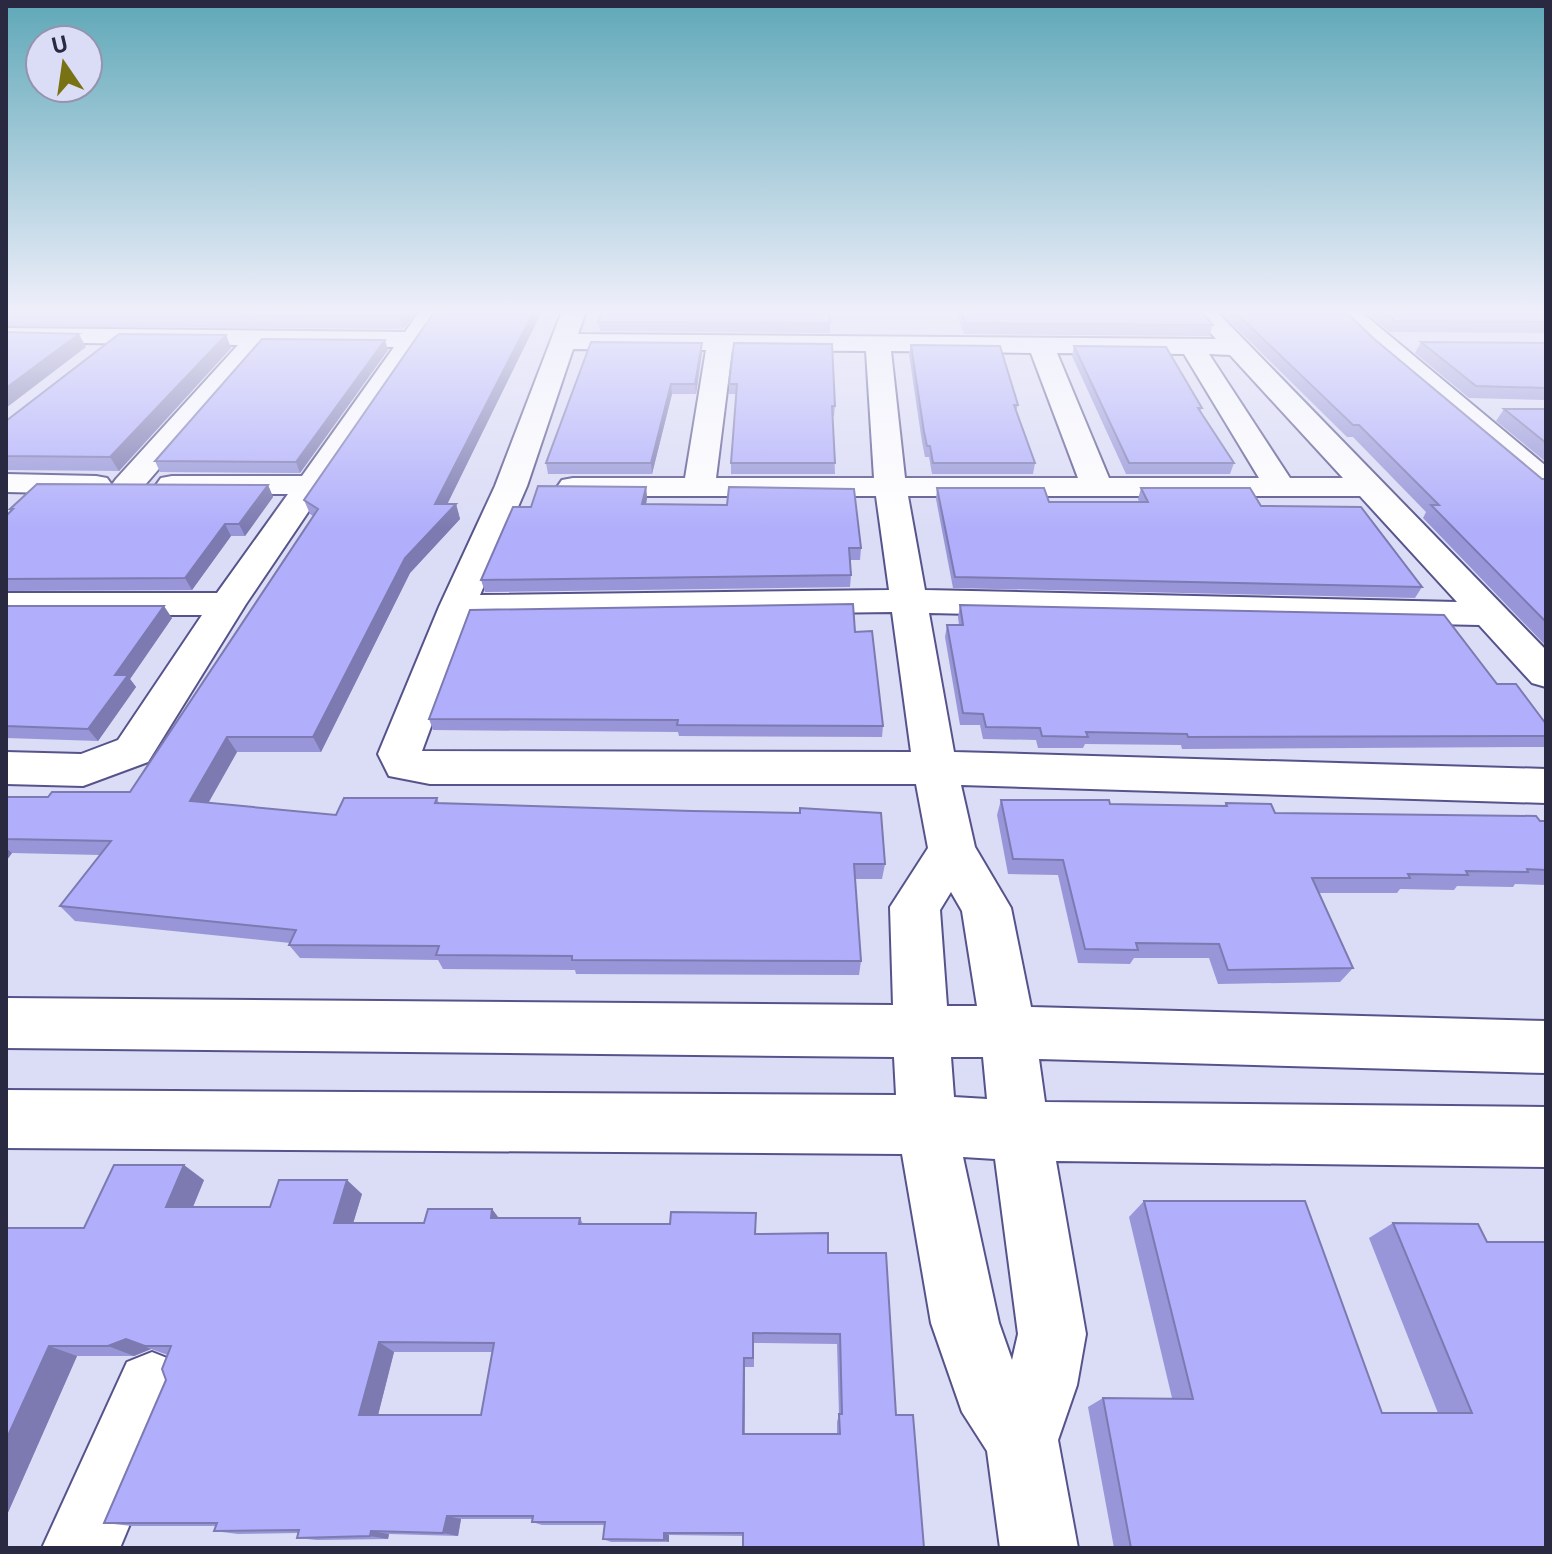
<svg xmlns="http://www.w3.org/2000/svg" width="1552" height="1554" font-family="'Public Sans',sans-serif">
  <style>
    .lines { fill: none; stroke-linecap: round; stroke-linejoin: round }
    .minor-casing { stroke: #56538b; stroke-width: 4 }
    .minor { fill: #fff; fill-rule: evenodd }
    .wall { fill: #9896d8; fill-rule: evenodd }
    .shaded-wall { fill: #7c7ab0 }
    .building { fill: #b1affb; stroke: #7c7ab0; stroke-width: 2; fill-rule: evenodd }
  </style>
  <rect width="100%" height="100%" fill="#dbdcf6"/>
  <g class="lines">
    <defs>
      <path id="minor" d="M 420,311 L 444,311 L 246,604 L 148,762 L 83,786 L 6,784 L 6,752 L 81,754 L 118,740 L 202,615 L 6,615 L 6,593 L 217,593 L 288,494 L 172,494 L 161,492 L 156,485 L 161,478 L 172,476 L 302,476 L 394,347 L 265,346 L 138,493 L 127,495 L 116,493 L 111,486 L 116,479 L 238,345 L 6,342 L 6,328 L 405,332 Z
        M 562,311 L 586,311 L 578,334 L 1216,339 L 1191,311 L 1216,311 L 1546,650 L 1546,687 L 1532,683 L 1479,625 L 929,613 L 954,752 L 1546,769 L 1546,803 L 961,785 L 975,847 L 1011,908 L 1031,1007 L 1546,1021 L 1546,1073 L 1039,1059 L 1045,1102 L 1546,1107 L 1546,1167 L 1056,1161 L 1086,1334 L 1077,1385 L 1058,1440 L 1078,1548 L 1000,1548 L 987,1451 L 962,1412 L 931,1323 L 902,1154 L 6,1148 L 6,1090 L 896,1095 L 894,1057 L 6,1048 L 6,998 L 893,1005 L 890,907 L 928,848 L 916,784 L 430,784 L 389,776 L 378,754 L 439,607 L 495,486 ZM 573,349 L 706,350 L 685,478 L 573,478 L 562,480 L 557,487 L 562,494 L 573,496 L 876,496 L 889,590 L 480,595 L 527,486 ZM 732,350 L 866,351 L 874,478 L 716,478 ZM 891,351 L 1031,353 L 1078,478 L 905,478 ZM 1057,353 L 1184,354 L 1259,478 L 1109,478 ZM 1209,354 L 1230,355 L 1343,478 L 1290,478 ZM 908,496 L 1360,496 L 1457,602 L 925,590 ZM 892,612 L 911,752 L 422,751 L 471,618 ZM 951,892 L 962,911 L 977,1006 L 947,1006 L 940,910 ZM 951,1057 L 983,1057 L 987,1099 L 954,1097 ZM 963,1157 L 995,1159 L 1018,1334 L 1012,1360 L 999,1323 Z
        M 1334,311 L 1360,311 L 1546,466 L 1546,491 L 1535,489 Z
        M 6,474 L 96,476 L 107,478 L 112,485 L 107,492 L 96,494 L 6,492 Z
        M 152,1352 L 177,1362 L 187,1387 L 120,1548 L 42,1548 L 127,1362 Z"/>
    </defs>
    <!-- minor casing -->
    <use href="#minor" class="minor-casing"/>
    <!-- minor -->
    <use href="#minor" class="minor"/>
  </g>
  <!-- wall -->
  <path class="wall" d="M 6,311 L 418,311 L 403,329 L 6,326 Z
    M 542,311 L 447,504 L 456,504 L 460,519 L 410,573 L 321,752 L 237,752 L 208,803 L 336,815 L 437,798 L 439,803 L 885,864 L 882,879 L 855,879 L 861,961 L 859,975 L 576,974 L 575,970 L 443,969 L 438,960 L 300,958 L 289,945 L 290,943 L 75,921 L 60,906 L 100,855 L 12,853 L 6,861 L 6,797 L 48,797 L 130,792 L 313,516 L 310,514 L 304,500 Z
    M 956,311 L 1201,311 L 1213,325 L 1209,336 L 964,334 Z
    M 1219,311 L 1345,311 L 1373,338 L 1542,479 L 1546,479 L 1546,646 L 1423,518 L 1426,512 L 1353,437 L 1347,437 Z
    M 1364,311 L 1546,311 L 1546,333 L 1390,332 Z
    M 598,322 L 830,323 L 830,333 L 600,331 Z
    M 226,335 L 231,348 L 119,471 L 6,470 L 6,421 Z
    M 1421,342 L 1546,343 L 1546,400 L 1469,398 L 1415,353 Z
    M 734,343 L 835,406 L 834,416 L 833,416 L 835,474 L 731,474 L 731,463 L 736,394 L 729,394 L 729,384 Z
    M 911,345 L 1018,405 L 1016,411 L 1035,463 L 1033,474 L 932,474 L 929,457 L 925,457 L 922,442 L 909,354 Z
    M 1074,346 L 1202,408 L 1200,411 L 1234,463 L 1230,474 L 1126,474 L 1072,356 Z
    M 388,350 L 300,473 L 160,472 L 155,461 Z
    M 702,353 L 696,394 L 672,394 L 652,474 L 548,474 L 546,463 Z
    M 1504,409 L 1546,409 L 1546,462 L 1496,421 Z
    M 268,485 L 273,497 L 245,536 L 231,536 L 192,590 L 6,591 L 6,516 L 11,511 L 10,509 Z
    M 646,487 L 647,498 L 646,504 L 861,548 L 860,560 L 850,560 L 851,575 L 850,587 L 485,592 L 481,580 L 531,507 Z
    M 937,488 L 1049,502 L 1139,502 L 1138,499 L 1141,488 L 1261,506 L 1422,587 L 1415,598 L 953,588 L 936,499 Z
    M 960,605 L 1497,684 L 1546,724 L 1546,747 L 1182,749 L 1181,745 L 1085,744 L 1083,748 L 1038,748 L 1036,740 L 983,739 L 980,725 L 960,725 L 945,637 L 947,625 L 959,625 L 958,617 Z
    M 6,606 L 172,618 L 130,679 L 136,687 L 98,741 L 6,738 Z
    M 855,632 L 883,726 L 882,737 L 679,736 L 678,732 L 433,730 L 429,719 Z
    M 1001,800 L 1110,804 L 1224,806 L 1226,803 L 1275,813 L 1546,821 L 1546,885 L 1515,884 L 1513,887 L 1457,886 L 1454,890 L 1400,889 L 1397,893 L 1318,893 L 1353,968 L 1340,982 L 1218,984 L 1209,958 L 1134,958 L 1130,964 L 1078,963 L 1058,875 L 1008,874 L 997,815 Z
    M 204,1180 L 193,1207 L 270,1207 L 362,1194 L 353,1223 L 424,1223 L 492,1209 L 499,1218 L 580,1218 L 583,1224 L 756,1234 L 828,1253 L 896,1415 L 743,1536 L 669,1535 L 669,1542 L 611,1542 L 603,1539 L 605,1525 L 542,1525 L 532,1522 L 532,1519 L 461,1519 L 458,1536 L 389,1534 L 388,1539 L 317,1540 L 297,1538 L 298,1533 L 238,1534 L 214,1531 L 216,1526 L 132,1526 L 104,1523 L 166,1380 L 168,1355 L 151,1349 L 134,1356 L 77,1356 L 6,1517 L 6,1228 L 84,1228 ZM 754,1343 L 837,1344 L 839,1415 L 837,1422 L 837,1434 L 745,1434 L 745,1367 L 754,1367 ZM 394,1352 L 492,1352 L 481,1415 L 378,1415 Z
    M 1144,1201 L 1382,1413 L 1438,1413 L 1369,1238 L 1393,1223 L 1546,1548 L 1114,1548 L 1088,1407 L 1103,1398 L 1172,1398 L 1129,1217 Z"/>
  <!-- shaded-wall -->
  <path class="shaded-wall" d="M 404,311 L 418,311 L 403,329 L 400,316 Z
    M 534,311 L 542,311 L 440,519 L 435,504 Z
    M 79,334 L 86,347 L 6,408 L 6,388 Z
    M 226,335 L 231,348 L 119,471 L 110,457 Z
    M 385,340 L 388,350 L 300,473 L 296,462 Z
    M 702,343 L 702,353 L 696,394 L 695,384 Z
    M 671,384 L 672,394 L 652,474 L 651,463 Z
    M 268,485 L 273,497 L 245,536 L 239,524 Z
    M 646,487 L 647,498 L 644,516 L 642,504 Z
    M 456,504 L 460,519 L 410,573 L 321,752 L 313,737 L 405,558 Z
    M 225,524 L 231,536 L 192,590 L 185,578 Z
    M 164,606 L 172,618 L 130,679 L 136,687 L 98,741 L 88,729 L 115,675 Z
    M 227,737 L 237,752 L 201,816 L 190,801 Z
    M 6,848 L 12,853 L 6,861 Z
    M 184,1165 L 204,1180 L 187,1221 L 166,1207 Z
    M 347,1180 L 362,1194 L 349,1237 L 334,1223 Z
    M 492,1209 L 502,1223 L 491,1218 Z
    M 126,1339 L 151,1349 L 134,1356 L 108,1346 Z
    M 379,1342 L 394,1352 L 376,1423 L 359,1415 Z
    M 49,1346 L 77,1356 L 6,1517 L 6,1440 Z
    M 744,1358 L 745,1367 L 744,1441 L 743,1434 Z
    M 447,1516 L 461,1519 L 458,1536 L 443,1533 Z
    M 371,1531 L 389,1534 L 388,1539 L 370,1536 Z
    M 664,1533 L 669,1535 L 669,1542 L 664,1540 Z"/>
  <!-- building -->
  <path class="building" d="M 6,311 L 404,311 L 400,316 L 6,313 Z
    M 435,311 L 534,311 L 435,504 L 456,504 L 405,558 L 313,737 L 227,737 L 190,801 L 336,815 L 344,798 L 437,798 L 435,803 L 692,811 L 800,813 L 800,808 L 881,813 L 885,864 L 854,864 L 861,961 L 572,960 L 572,956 L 436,955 L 439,946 L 289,945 L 296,930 L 60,906 L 111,841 L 6,839 L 6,797 L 48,797 L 52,792 L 130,792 L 318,509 L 304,500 Z
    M 603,311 L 829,311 L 830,323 L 598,322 Z
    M 961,311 L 1201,311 L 1213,325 L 965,323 Z
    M 1234,311 L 1345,311 L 1373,338 L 1542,479 L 1546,479 L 1546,622 L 1431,505 L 1439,505 L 1359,425 L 1353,425 Z
    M 1383,311 L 1546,311 L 1546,322 L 1395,321 Z
    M 6,332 L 79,334 L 6,388 Z
    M 119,334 L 226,335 L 110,457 L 6,456 L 6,421 Z
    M 262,339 L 385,340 L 296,462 L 155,461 Z
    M 591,342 L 702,343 L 695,384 L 671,384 L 651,463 L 546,463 Z
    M 1421,342 L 1546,343 L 1546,388 L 1476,386 Z
    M 734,343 L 832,344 L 835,406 L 832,406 L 835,463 L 731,463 L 737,384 L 729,384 Z
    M 911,345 L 1000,346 L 1018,405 L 1014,405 L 1035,463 L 933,463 L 930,446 L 927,446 L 924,432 Z
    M 1074,346 L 1166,347 L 1202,408 L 1198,408 L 1234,463 L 1129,463 Z
    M 1504,409 L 1546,409 L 1546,443 Z
    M 37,484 L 268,485 L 239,524 L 225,524 L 185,578 L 6,579 L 6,516 L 13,509 L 10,509 Z
    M 538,486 L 646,487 L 642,504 L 727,505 L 729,487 L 854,489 L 861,548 L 849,548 L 851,575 L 481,580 L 513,507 L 531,507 Z
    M 937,488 L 1044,488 L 1049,502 L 1148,502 L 1141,488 L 1250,488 L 1261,506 L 1361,507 L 1422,587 L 955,577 Z
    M 853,604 L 855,632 L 872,631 L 883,726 L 677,725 L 678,720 L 429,719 L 470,610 Z
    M 960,605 L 1444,615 L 1497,684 L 1516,684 L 1546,724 L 1546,736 L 1188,737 L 1187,734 L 1086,732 L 1088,737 L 1042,736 L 1040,728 L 986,727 L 983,714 L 963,713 L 947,625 L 963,625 Z
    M 6,606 L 164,606 L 115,675 L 128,675 L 88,729 L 6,726 Z
    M 1001,800 L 1109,800 L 1110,804 L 1227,806 L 1226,803 L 1271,804 L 1275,813 L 1536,816 L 1540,821 L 1546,821 L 1546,870 L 1527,869 L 1528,872 L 1466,871 L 1468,875 L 1408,874 L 1410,878 L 1312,878 L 1353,968 L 1228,970 L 1219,944 L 1136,943 L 1138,950 L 1085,949 L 1063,860 L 1013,859 Z
    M 114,1165 L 184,1165 L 166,1207 L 270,1207 L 279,1180 L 347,1180 L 334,1223 L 424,1223 L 428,1209 L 492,1209 L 491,1218 L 580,1218 L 579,1224 L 670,1224 L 671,1212 L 756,1213 L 755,1234 L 828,1233 L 828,1253 L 886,1253 L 896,1415 L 913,1415 L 924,1548 L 743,1548 L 743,1533 L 664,1533 L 664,1540 L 603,1539 L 605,1522 L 532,1522 L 533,1516 L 447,1516 L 443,1533 L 371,1531 L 370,1536 L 297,1538 L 299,1530 L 214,1531 L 217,1523 L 104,1523 L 166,1380 L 162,1369 L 171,1346 L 145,1346 L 126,1339 L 108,1346 L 49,1346 L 6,1440 L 6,1228 L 84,1228 ZM 753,1333 L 840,1334 L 842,1414 L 839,1414 L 840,1434 L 743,1434 L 744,1358 L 753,1358 ZM 379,1342 L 494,1343 L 481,1415 L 359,1415 Z
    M 1144,1201 L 1305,1201 L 1382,1413 L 1472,1413 L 1393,1223 L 1478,1224 L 1487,1242 L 1546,1242 L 1546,1548 L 1131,1548 L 1103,1398 L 1193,1399 Z"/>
  <!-- sky -->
  <linearGradient id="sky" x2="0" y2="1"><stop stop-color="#5fa8b8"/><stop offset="0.59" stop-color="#efeffb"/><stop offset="1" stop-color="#efeffb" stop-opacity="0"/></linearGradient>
  <rect width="1552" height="528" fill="url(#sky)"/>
  <!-- border -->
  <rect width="1552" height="1554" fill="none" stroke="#2a2942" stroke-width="16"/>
  <!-- north arrow -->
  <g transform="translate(64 64) rotate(347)"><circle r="38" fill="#dbdcf6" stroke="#9494ae" stroke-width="2"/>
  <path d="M0-6L14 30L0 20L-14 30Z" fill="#797214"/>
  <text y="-12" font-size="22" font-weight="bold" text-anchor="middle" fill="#2a2942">U</text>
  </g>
</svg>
